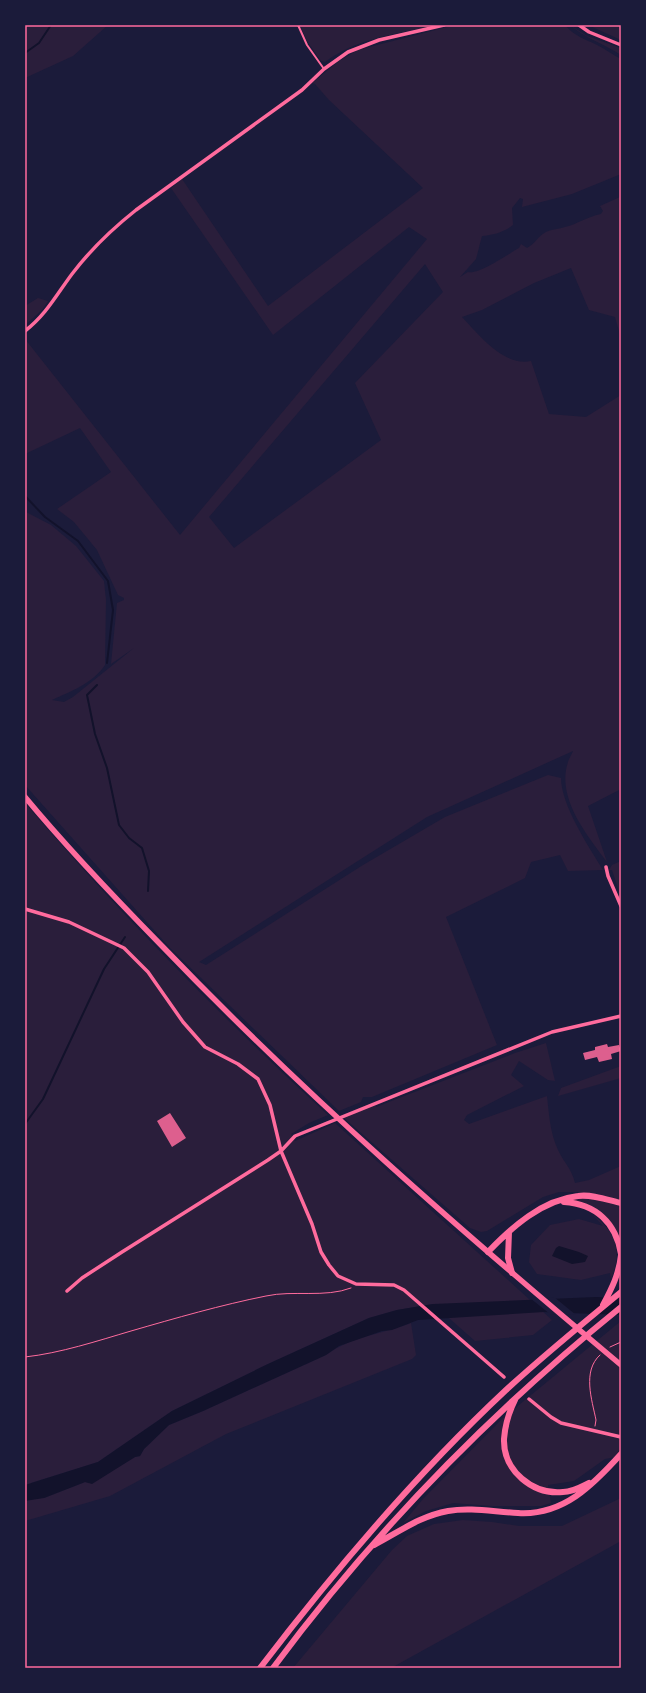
<svg xmlns="http://www.w3.org/2000/svg" width="646" height="1693" font-family="'IBM Plex Sans',sans-serif">
  <style>
    .green { fill: #2a1e3b; fill-rule: evenodd }
    .water { fill: #12122b }
    .pier { fill: #1b1b3a }
    .lines { fill: none; stroke-linecap: round; stroke-linejoin: round }
    .stream { stroke: #12122b; stroke-width: 2 }
    .building { fill: #dd5f8e }
    .path { stroke: #ff6b9d; stroke-width: 1 }
    .service { stroke: #ff6b9d; stroke-width: 2 }
    .minor { stroke: #ff6b9d; stroke-width: 3.5 }
    .primary { stroke: #ff6b9d; stroke-width: 5.5 }
    .trunk { stroke: #ff6b9d; stroke-width: 6 }
    .neatline { fill: none; stroke: #ff6b9d; stroke-width: 1.5 }
  </style>
  <rect width="100%" height="100%" fill="#1b1b3a"/>
  <!-- green -->
  <path class="green" d="M 25,25 L 108,25 L 73,56 L 25,78 Z
    M 300,25 L 436,25 C 399,34 356,38 325,62 L 321,61 L 307,41 Z
    M 455,25 L 565,25 C 574,36 585,39 597,45 C 605,49 613,55 621,59 L 621,174 L 572,194 L 522,207 L 523,199 L 520,198 L 512,208 L 513,225 C 504,232 493,235 482,236 L 476,259 L 460,277 L 468,272 C 479,275 508,254 519,248 L 521,244 L 527,248 C 534,245 538,236 546,232 C 552,229 559,229 565,227 C 578,224 586,217 601,214 L 603,211 L 600,206 L 620,197 L 621,338 L 615,317 L 589,310 L 571,268 L 534,283 L 482,310 L 462,317 C 478,334 504,367 531,361 L 549,414 L 586,417 L 621,395 L 621,789 L 588,806 L 607,862 C 587,835 556,798 568,762 C 569,758 572,754 573,751 L 427,817 L 199,962 L 206,965 L 363,865 L 445,817 L 548,775 L 561,778 C 561,805 589,847 603,870 L 568,871 L 560,855 L 531,862 L 525,878 L 446,917 L 497,1045 L 372,1097 L 363,1097 L 361,1102 L 339,1111 L 170,948 L 25,785 L 26,512 L 51,525 L 76,546 L 104,581 L 106,600 L 105,665 C 92,684 71,691 52,700 L 64,702 L 73,697 L 134,648 L 111,664 L 117,603 L 124,600 L 124,598 L 118,595 L 97,550 L 74,522 L 57,509 L 111,472 L 80,428 L 25,454 L 25,339 L 180,535 L 427,239 L 409,227 L 273,335 L 171,188 L 182,179 L 268,306 L 423,188 L 329,100 L 315,84 L 312,83 L 339,61 L 358,50 ZM 425,264 L 443,292 L 355,383 L 381,440 L 234,548 L 209,517 Z
    M 570,25 L 587,36 L 618,47 L 621,49 L 621,55 C 604,44 585,38 570,25 Z
    M 588,25 L 621,25 L 621,40 Z
    M 38,298 L 48,301 L 42,310 L 25,325 L 25,306 Z
    M 25,803 C 119,913 221,1017 328,1115 L 309,1123 L 291,1134 L 295,1141 L 335,1123 L 552,1320 L 533,1335 L 475,1341 L 433,1304 L 397,1310 L 369,1318 L 268,1364 L 172,1411 L 98,1462 L 31,1483 L 44,1498 L 85,1482 L 92,1483 L 135,1457 L 140,1456 L 144,1449 L 169,1425 L 203,1411 L 326,1355 C 352,1336 383,1334 411,1323 L 416,1355 L 412,1359 L 226,1434 L 110,1496 L 25,1521 Z
    M 621,861 L 621,897 L 612,870 L 609,870 L 612,865 Z
    M 546,1043 L 555,1081 L 548,1080 L 519,1061 L 511,1075 L 524,1086 L 467,1115 L 464,1120 L 469,1124 L 547,1096 C 549,1114 550,1133 558,1150 C 564,1163 571,1167 575,1183 L 589,1180 L 621,1166 L 621,1254 L 614,1229 L 589,1208 L 559,1202 L 578,1196 L 580,1192 L 559,1192 L 543,1197 L 487,1231 L 481,1232 L 470,1228 L 344,1118 L 375,1104 L 376,1107 L 515,1053 Z
    M 621,1066 L 621,1078 L 558,1096 L 561,1088 Z
    M 592,1214 C 616,1232 623,1251 611,1279 L 610,1273 L 581,1280 L 537,1274 L 529,1262 L 531,1245 L 550,1225 L 579,1219 L 603,1226 Z
    M 621,1321 L 621,1342 L 618,1343 L 621,1346 L 621,1456 L 605,1459 L 574,1481 L 548,1485 L 551,1503 L 541,1506 L 492,1506 L 453,1503 L 426,1511 L 403,1523 L 423,1499 L 503,1418 Z
    M 621,1498 L 621,1541 L 391,1668 L 293,1668 L 392,1550 L 407,1536 L 434,1524 L 463,1520 L 492,1522 L 519,1526 L 562,1526 Z"/>
  <!-- water -->
  <path class="water" d="M 559,1246 L 579,1252 L 588,1256 L 585,1262 L 572,1264 L 552,1256 L 556,1248 Z
    M 596,1297 L 621,1298 L 621,1315 L 544,1312 L 418,1320 L 392,1330 L 382,1331 L 339,1346 L 326,1355 L 203,1411 L 169,1425 L 144,1449 L 140,1456 L 135,1457 L 92,1484 L 85,1482 L 44,1498 L 25,1501 L 25,1485 L 98,1462 L 172,1411 L 268,1364 L 369,1318 L 397,1310 L 433,1304 Z"/>
  <!-- pier -->
  <path class="pier" d="M 554,1297 L 576,1315 L 550,1314 L 530,1298 Z"/>
  <g class="lines">
    <!-- stream -->
    <path class="stream" d="M 25,53 L 39,43 L 51,25
      M 25,496 L 45,517 L 78,541 L 108,581 L 113,610 L 107,663
      M 97,685 L 87,695 L 95,734 L 107,768 L 119,825 L 129,838 L 142,848 L 149,871 L 148,891
      M 25,1124 L 43,1099 L 104,969 L 125,937"/>
  </g>
  <!-- building -->
  <path class="building" d="M 607,1044 L 608,1047 L 619,1045 L 621,1051 L 611,1054 L 612,1059 L 599,1062 L 597,1057 L 585,1060 L 583,1053 L 595,1050 L 595,1047 Z
    M 170,1113 L 186,1138 L 172,1147 L 157,1121 Z"/>
  <g class="lines">
    <!-- path -->
    <path class="path" d="M 610,1347 L 621,1342
      M 25,1357 C 61,1353 97,1341 131,1331 C 176,1318 221,1305 266,1296 C 293,1290 325,1298 351,1288
      M 595,1426 L 596,1420 C 592,1400 582,1371 600,1355"/>
    <!-- service -->
    <path class="service" d="M 298,25 L 307,45 L 324,69"/>
    <!-- minor -->
    <path class="minor" d="M 579,25 L 589,32 L 621,45
      M 25,331 C 46,315 57,294 72,274 C 91,249 112,229 136,210 L 302,90 L 324,69 L 348,52 L 379,40 L 444,25
      M 606,867 L 608,876 L 621,906
      M 25,909 L 69,922 L 124,948 L 148,972 L 183,1022 L 205,1047 L 238,1064 L 258,1079 L 270,1105 L 281,1151 L 312,1224 L 321,1252 L 329,1265 L 338,1276 L 356,1284 L 394,1285 L 404,1290 L 504,1377
      M 67,1291 L 82,1278 L 122,1252 L 268,1160 L 281,1151 L 295,1136 L 552,1032 L 621,1016
      M 529,1399 L 551,1417 L 561,1423 L 621,1437"/>
    <!-- primary -->
    <path class="primary" d="M 25,797 C 68,849 115,898 162,946 C 306,1096 462,1232 621,1365"/>
    <!-- trunk -->
    <path class="trunk" d="M 564,1202 C 596,1204 616,1223 621,1254
      M 509,1232 L 508,1258 L 512,1273
      M 488,1252 C 512,1227 542,1200 578,1196 C 592,1194 608,1200 621,1203
      M 603,1305 C 612,1288 619,1274 621,1255
      M 515,1400 C 509,1412 505,1426 504,1439 C 503,1471 533,1495 563,1492 C 573,1492 581,1487 589,1483
      M 374,1545 C 399,1532 420,1516 448,1511 C 471,1507 494,1512 518,1513 C 563,1516 593,1485 621,1454
      M 260,1668 C 335,1570 415,1475 506,1390 C 543,1356 582,1324 621,1292
      M 273,1668 C 373,1533 490,1413 621,1307"/>
  </g>
  <!-- border -->
  <rect width="646" height="1693" fill="none" stroke="#1b1b3a" stroke-width="52"/>
  <rect x="26" y="26" width="594" height="1641" class="neatline"/>
</svg>
